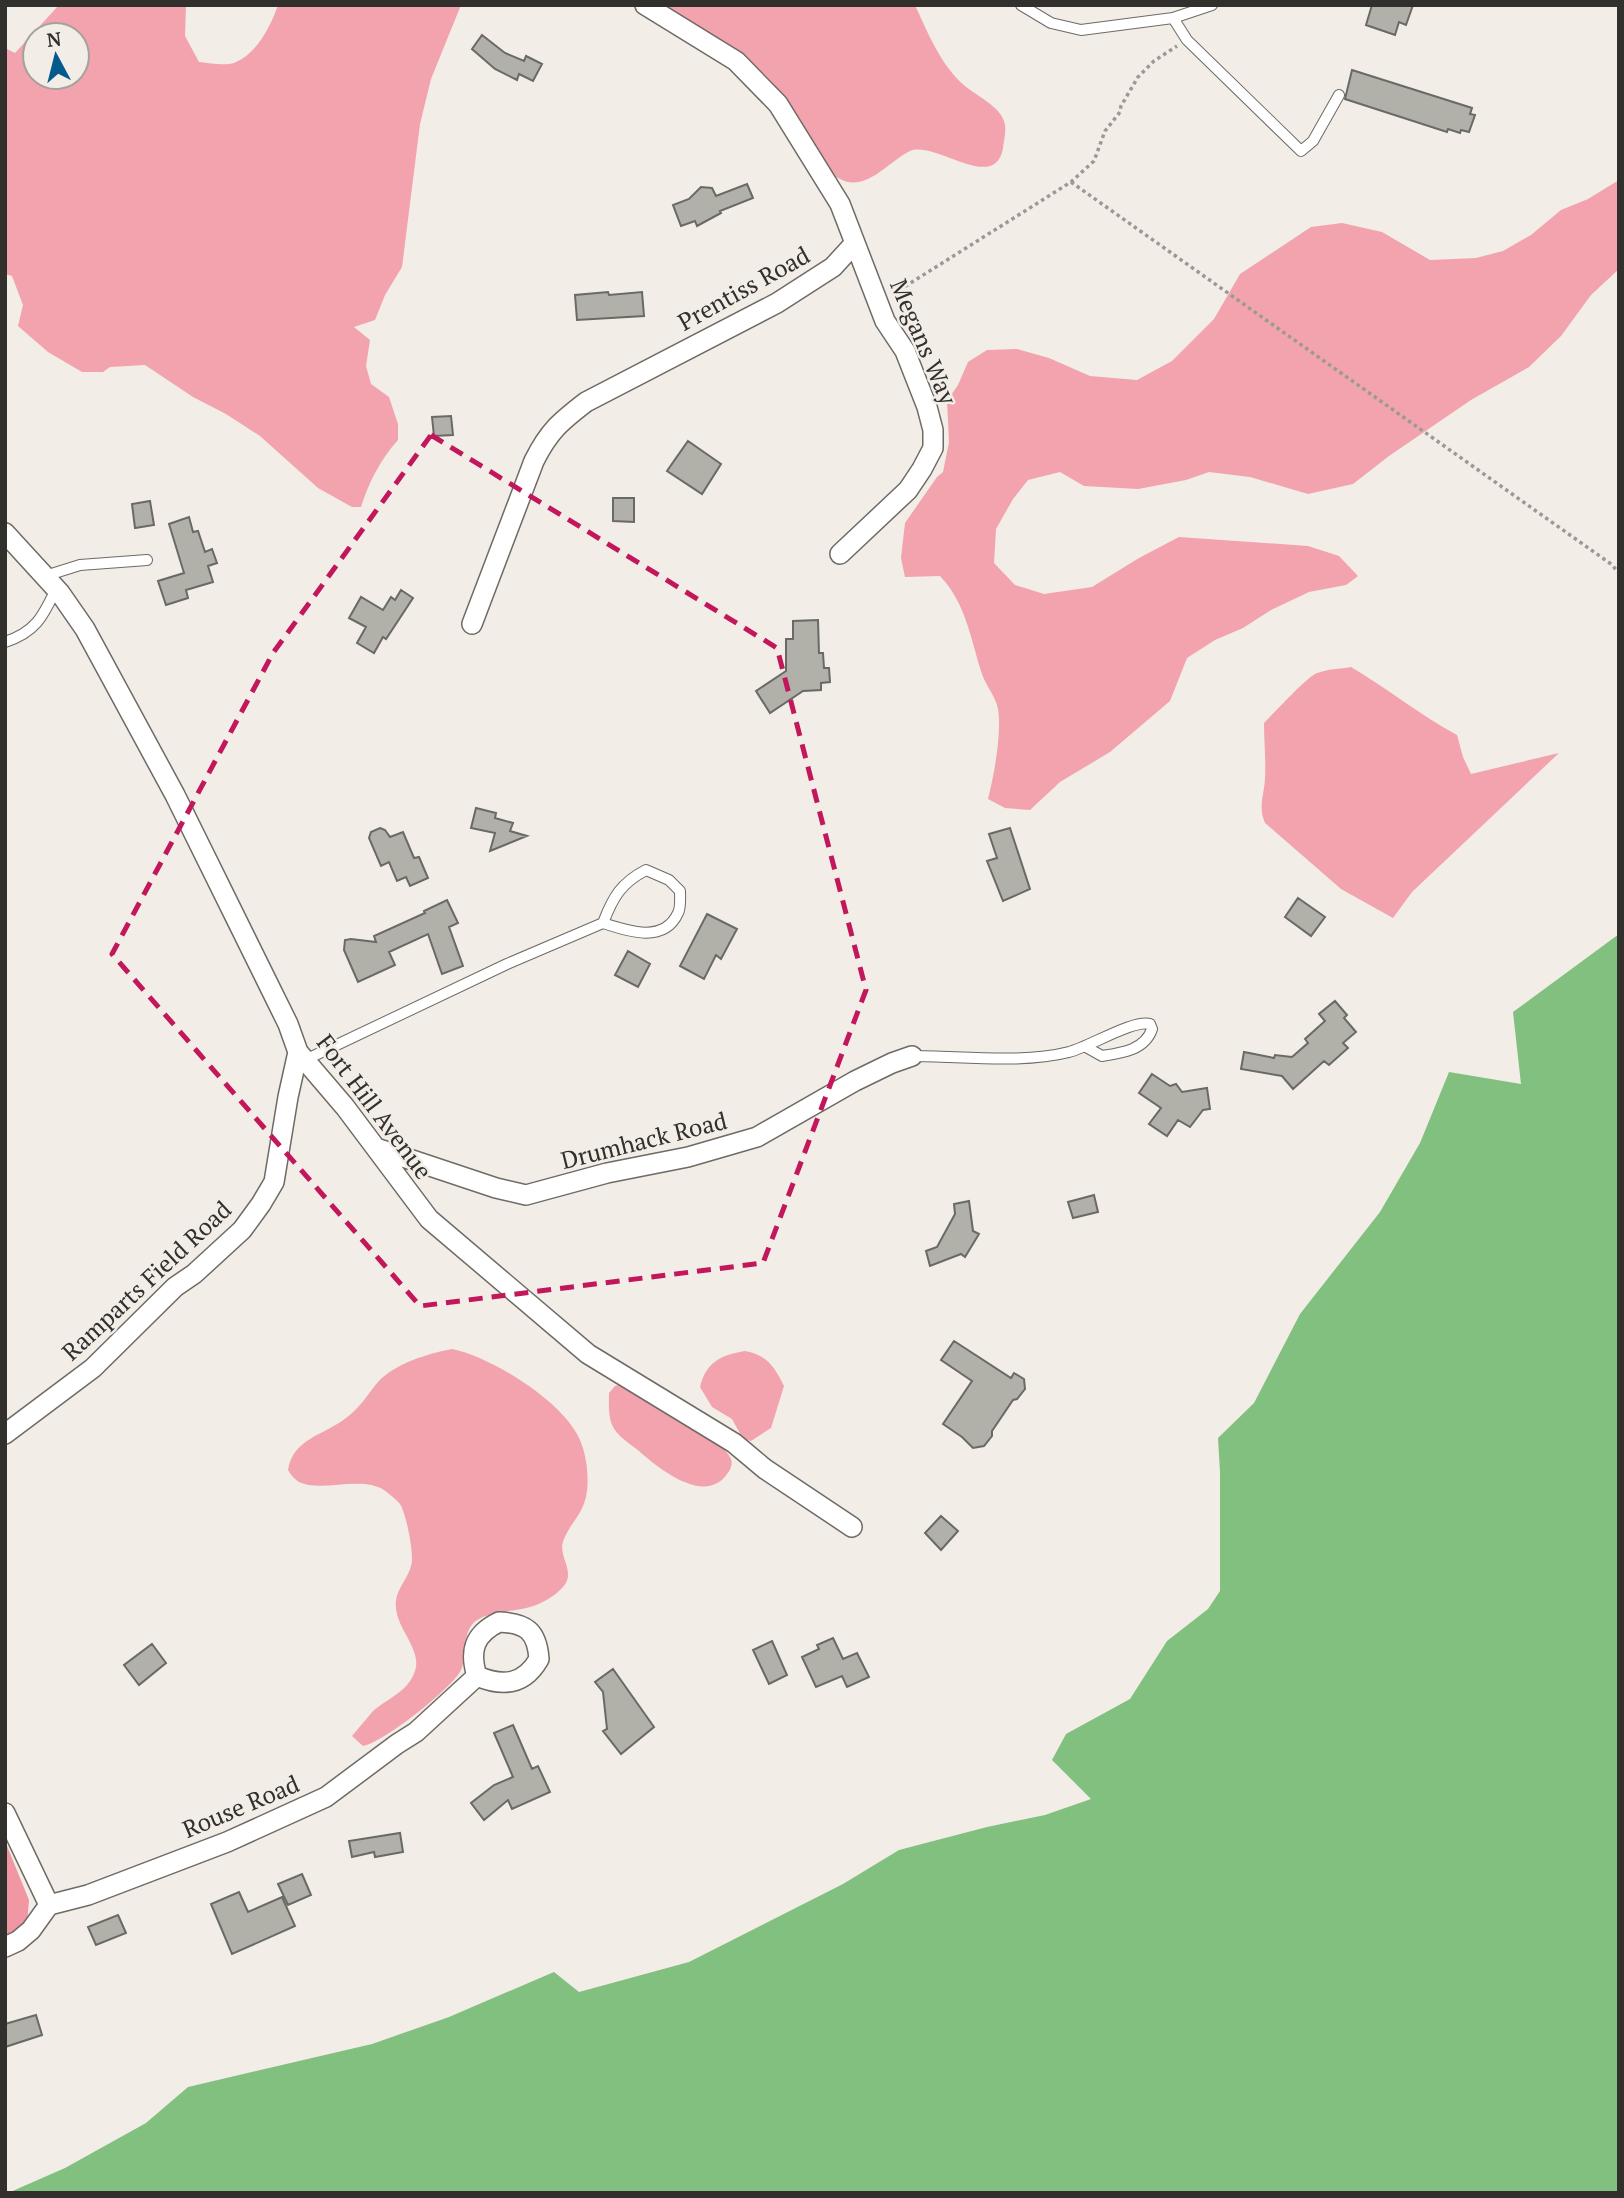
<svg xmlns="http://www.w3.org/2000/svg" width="1624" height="2198" font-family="'PT Serif',serif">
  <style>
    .green { fill: #f2a3ae; fill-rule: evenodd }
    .forest { fill: #f196a3 }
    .water { fill: #82c07f }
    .building { fill: #b1b1aa; stroke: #696a63; stroke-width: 2 }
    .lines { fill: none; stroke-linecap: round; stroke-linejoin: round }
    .lane-casing { stroke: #6e6a64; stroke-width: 12 }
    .street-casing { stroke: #6e6a64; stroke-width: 22 }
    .path { stroke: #9c9994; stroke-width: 3.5; stroke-dasharray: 3.5 3.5; stroke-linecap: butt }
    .lane { stroke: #fff; stroke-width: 10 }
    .street { stroke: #fff; stroke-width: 19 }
    .marked { fill: none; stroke: #c2185b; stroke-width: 5; stroke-dasharray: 14 9; stroke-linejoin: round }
    .labels { text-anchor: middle; stroke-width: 5; stroke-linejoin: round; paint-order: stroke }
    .street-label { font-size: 24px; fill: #31302d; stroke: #f2ede7 }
  </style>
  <rect width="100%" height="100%" fill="#f2ede7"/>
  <!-- green -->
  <path class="green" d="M 59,5 L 186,5 L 185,36 L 199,62 C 209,63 225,66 234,63 C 256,55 271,26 278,5 L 461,5 L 431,79 L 420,124 L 402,267 L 385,295 L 375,320 L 354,327 L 370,340 L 366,366 L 371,384 L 389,397 L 398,424 L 398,440 C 380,460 369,482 361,507 L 352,507 L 318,488 L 260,436 L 226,414 L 193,397 L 145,365 L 110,367 L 103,372 L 82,372 L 48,352 L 18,326 L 23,305 L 12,276 L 5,274 L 5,48 L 15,53 ZM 77,35 L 77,77 L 35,77 L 35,35 Z
    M 657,5 L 915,5 C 928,33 941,66 965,86 C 977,96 999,106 1004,121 C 1007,130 1004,139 1003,148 C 995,194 935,140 910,151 C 889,161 866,193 840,179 C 834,176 826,171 822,167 C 811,153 810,132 798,119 C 787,106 770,96 757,86 C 723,59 690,32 657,5 Z
    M 1619,180 L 1619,269 L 1591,295 L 1561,336 L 1529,367 L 1471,400 L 1389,456 L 1353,484 L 1308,494 L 1250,477 L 1209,472 L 1186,480 L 1138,489 L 1084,486 L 1060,472 L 1028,480 L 1013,499 L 996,529 L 994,563 L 1015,585 L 1044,594 L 1092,587 L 1139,558 L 1179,537 L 1308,546 L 1339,556 L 1358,576 L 1346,585 L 1309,592 L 1271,610 L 1243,628 L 1215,640 L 1187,658 L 1170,701 L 1110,752 L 1060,782 L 1030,810 L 1005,808 L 988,799 C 994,776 1002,732 998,709 C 996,697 986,686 982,674 C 971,640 966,603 940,576 L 905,577 L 901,558 L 905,523 L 937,477 L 943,472 L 949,442 L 947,401 L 958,385 L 968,362 L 987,350 L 1017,349 L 1049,358 L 1090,376 L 1137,380 L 1172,361 L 1214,319 L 1240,274 L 1311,227 L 1342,223 L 1382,232 L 1430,260 L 1476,258 L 1503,251 L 1531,235 L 1561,210 L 1588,199 Z
    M 1351,667 C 1387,688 1420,715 1457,735 L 1463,757 L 1471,774 L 1559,753 L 1412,892 L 1393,918 L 1341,889 L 1265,823 C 1258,807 1264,795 1265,779 C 1266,760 1264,741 1264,723 C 1275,712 1307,677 1317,673 C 1328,669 1340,669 1351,667 Z
    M 452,1349 C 491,1357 557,1398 577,1434 C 586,1450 589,1473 587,1491 C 584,1514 572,1520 564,1539 C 556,1556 578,1572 562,1588 C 555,1596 541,1604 530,1607 C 514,1612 481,1611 471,1626 C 462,1639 468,1659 460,1672 C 448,1691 384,1742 363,1746 L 352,1736 C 359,1728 366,1719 373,1711 C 388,1698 408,1692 415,1671 C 423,1648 393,1627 396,1601 C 397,1589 408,1578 411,1566 C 415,1556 406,1513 400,1504 C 396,1499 388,1493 384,1490 C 361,1475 321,1493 299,1482 C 294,1479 291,1475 288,1470 C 293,1438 325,1435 346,1418 C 359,1409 368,1394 378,1382 C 396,1363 427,1354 452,1349 Z
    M 745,1351 C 767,1355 774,1366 784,1386 L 771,1428 L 751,1441 L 743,1439 L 732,1419 L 712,1407 L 700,1387 C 706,1362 721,1355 745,1351 Z
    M 627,1383 C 648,1397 723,1438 731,1459 C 733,1465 730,1470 727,1474 C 705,1506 658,1468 639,1451 C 630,1444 617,1436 612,1425 C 608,1415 609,1404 609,1393 L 615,1386 Z"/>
  <!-- forest -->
  <path class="forest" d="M 5,1841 L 29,1900 L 27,1924 L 14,1935 L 5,1937 Z"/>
  <!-- water -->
  <path class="water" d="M 1619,934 L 1619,2193 L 8,2193 L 65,2168 L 146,2123 L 188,2087 L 372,2044 L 449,2017 L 554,1972 L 579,1992 L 689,1962 L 843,1884 L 899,1850 L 987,1827 L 1045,1815 L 1091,1799 L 1052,1760 L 1066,1734 L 1130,1699 L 1167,1641 L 1208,1609 L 1220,1591 L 1220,1472 L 1218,1438 L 1254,1403 L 1300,1314 L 1380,1212 L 1420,1143 L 1449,1072 L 1521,1084 L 1513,1012 Z"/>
  <!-- building -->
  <path class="building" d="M 1372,5 L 1413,5 L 1406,25 L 1399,22 L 1395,35 L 1366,25 Z
    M 482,35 L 505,53 L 524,61 L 526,56 L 542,64 L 533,81 L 519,74 L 517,80 L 495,69 L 472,49 Z
    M 1352,70 L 1472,108 L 1470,114 L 1475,115 L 1469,132 L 1461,130 L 1460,133 L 1448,129 L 1447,132 L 1345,99 Z
    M 747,184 L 753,198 L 720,211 L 721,213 L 697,226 L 695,221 L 681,226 L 673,205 L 689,199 L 701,187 L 712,188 L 716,196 Z
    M 608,292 L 609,295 L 642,292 L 644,316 L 577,320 L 575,295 Z
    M 451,416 L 453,435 L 434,436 L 432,417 Z
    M 688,441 L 721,464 L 702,494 L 667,471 Z
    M 613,498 L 634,498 L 634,522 L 613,521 Z
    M 150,501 L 154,525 L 135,528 L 132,504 Z
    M 189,517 L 193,532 L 198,531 L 205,552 L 212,549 L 217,563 L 208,566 L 213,582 L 186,590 L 188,598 L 166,605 L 158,581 L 184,573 L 169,524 Z
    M 401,590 L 413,598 L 386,639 L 383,637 L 374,653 L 357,643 L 366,627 L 349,618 L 361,597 L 383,610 L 391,597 L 395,600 Z
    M 818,620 L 819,653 L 823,653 L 824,668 L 829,668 L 830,682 L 821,683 L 821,690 L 803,691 L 770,713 L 756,691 L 786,671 L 786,639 L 793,639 L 793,621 Z
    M 476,808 L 496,813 L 495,818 L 513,823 L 510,831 L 527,836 L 490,851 L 495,833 L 471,828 Z
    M 380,828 L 385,830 L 390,837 L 403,832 L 414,858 L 419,857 L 428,878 L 410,886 L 406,877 L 397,881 L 389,862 L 381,866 L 369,838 L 371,832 Z
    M 1010,828 L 1030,889 L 1003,901 L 987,861 L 997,858 L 989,834 Z
    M 1298,898 L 1325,917 L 1311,936 L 1285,917 Z
    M 447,900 L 458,923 L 449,927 L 463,966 L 442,974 L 428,934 L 389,952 L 395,965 L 358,982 L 344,950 L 345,940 L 351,939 L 376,942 L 374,936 L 425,913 L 424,911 Z
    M 707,914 L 737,929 L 721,959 L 716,955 L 704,979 L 680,966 Z
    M 628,951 L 650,964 L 638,987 L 615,975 Z
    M 1335,1001 L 1347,1015 L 1344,1018 L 1356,1032 L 1343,1043 L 1348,1048 L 1329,1065 L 1324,1061 L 1293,1089 L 1282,1076 L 1241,1069 L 1244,1052 L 1274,1058 L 1275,1055 L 1292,1057 L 1308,1043 L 1305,1039 L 1325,1021 L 1319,1014 Z
    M 1152,1074 L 1170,1086 L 1176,1084 L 1182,1092 L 1207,1088 L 1210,1109 L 1203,1110 L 1190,1127 L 1178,1120 L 1167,1136 L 1149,1124 L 1161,1108 L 1139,1093 Z
    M 1094,1195 L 1098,1212 L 1073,1218 L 1068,1202 Z
    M 969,1201 L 973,1231 L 979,1234 L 965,1257 L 961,1254 L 930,1266 L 926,1251 L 937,1247 L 955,1214 L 954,1204 Z
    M 954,1341 L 1011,1378 L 1014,1373 L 1024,1379 L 1025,1389 L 1017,1399 L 1013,1400 L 992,1431 L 992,1436 L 984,1446 L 973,1448 L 962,1437 L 943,1424 L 972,1381 L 941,1360 Z
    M 941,1516 L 958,1531 L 941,1550 L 925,1533 Z
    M 833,1638 L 843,1659 L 857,1653 L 869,1677 L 847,1687 L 842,1676 L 816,1687 L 802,1657 L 819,1649 L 817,1645 Z
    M 772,1641 L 787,1675 L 769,1684 L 753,1650 Z
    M 152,1644 L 166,1663 L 139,1685 L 124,1665 Z
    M 613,1669 L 654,1727 L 621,1754 L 603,1731 L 607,1729 L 603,1692 L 595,1682 Z
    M 513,1725 L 532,1769 L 538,1766 L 550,1792 L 512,1809 L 508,1800 L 484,1820 L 471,1803 L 494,1785 L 513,1777 L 494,1733 Z
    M 400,1833 L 403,1852 L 375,1857 L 374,1852 L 352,1857 L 349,1841 Z
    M 302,1874 L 311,1895 L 288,1905 L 278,1884 Z
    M 239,1892 L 248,1912 L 282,1897 L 295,1926 L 232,1954 L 211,1904 Z
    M 118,1915 L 126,1933 L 96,1945 L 88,1927 Z
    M 36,2015 L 42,2035 L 5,2047 L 5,2024 Z"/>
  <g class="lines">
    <defs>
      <path id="lane" d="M 1021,5 L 1051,23 L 1081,30 L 1173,18 L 1212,5
        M 1173,18 L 1187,40 L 1301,151 L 1313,141 L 1339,95
        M 45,576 L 80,565 L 147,560
        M 5,642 C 36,632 43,616 56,589
        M 912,1056 C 961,1056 1022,1064 1069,1052 C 1089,1047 1134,1019 1150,1024 L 1152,1029 C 1145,1050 1122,1053 1102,1056 L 1086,1047
        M 305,1060 L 507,964 L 603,923 C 613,897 621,883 646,870 L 669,880 L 680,891 C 680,897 681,908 678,913 C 664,944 627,931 603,923"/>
      <path id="street" d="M 645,5 L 736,61 L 778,104 L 840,204 L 885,321 L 905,351 L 927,407 L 933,430 L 933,448 L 922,469 L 908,490 L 840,554
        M 5,533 L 60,593 L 85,629 L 175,795 L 288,1024 L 298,1052 L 345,1107 L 429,1219 L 588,1354 L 734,1443 L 765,1469 L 852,1527
        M 472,624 L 534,461 C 549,431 560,422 586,402 L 777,303 L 833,267 L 855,243
        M 376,1148 L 496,1188 L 526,1195 L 607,1173 L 688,1157 L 757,1137 L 855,1081 L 892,1063 L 912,1056
        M 5,1434 L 93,1368 L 175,1287 L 194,1274 L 242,1230 L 261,1204 L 274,1182 L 288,1097 L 298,1052
        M 499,1622 C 526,1623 537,1631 539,1659 C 524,1685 503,1687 477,1676 C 469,1651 474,1634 499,1622 Z
        M 5,1813 L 49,1905
        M 5,1947 L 18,1941 L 31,1930 L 49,1905 L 88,1895 L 227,1842 L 326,1797 L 397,1744 L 416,1732 L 477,1676"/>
    </defs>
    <!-- lane casing -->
    <use href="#lane" class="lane-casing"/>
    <!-- street casing -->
    <use href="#street" class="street-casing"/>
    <!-- path -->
    <path class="path" d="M 1071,182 L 1611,564 L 1619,573
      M 893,294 L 1071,182 L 1094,161 L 1105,131 L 1120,112 L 1121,106 L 1138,77 L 1154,61 L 1177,46"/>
    <!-- lane -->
    <use href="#lane" class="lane"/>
    <!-- street -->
    <use href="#street" class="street"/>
  </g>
  <!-- marked area -->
  <path class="marked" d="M 431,435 L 777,648 L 866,990 L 763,1263 L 420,1306 L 112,954 L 273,653 Z"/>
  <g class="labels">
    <!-- street labels -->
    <g class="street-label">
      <text transform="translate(744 289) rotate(-29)" y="8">Prentiss Road</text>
      <text transform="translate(923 342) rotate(67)" y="8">Megans Way</text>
      <text transform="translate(374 1107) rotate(53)" y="8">Fort Hill Avenue</text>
      <text transform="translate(644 1141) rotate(-14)" y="8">Drumhack Road</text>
      <text transform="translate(147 1281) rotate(-43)" y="8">Ramparts Field Road</text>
      <text transform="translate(241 1807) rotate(-23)" y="8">Rouse Road</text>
    </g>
  </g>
  <!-- border -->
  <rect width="1624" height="2198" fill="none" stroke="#31302d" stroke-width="14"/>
  <!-- north arrow -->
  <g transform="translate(56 56) rotate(353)"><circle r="33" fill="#f2ede7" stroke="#a5a19d" stroke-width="2"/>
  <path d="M0-5L12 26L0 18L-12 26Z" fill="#035b8d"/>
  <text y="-10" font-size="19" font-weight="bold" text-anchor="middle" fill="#31302d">N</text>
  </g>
</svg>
